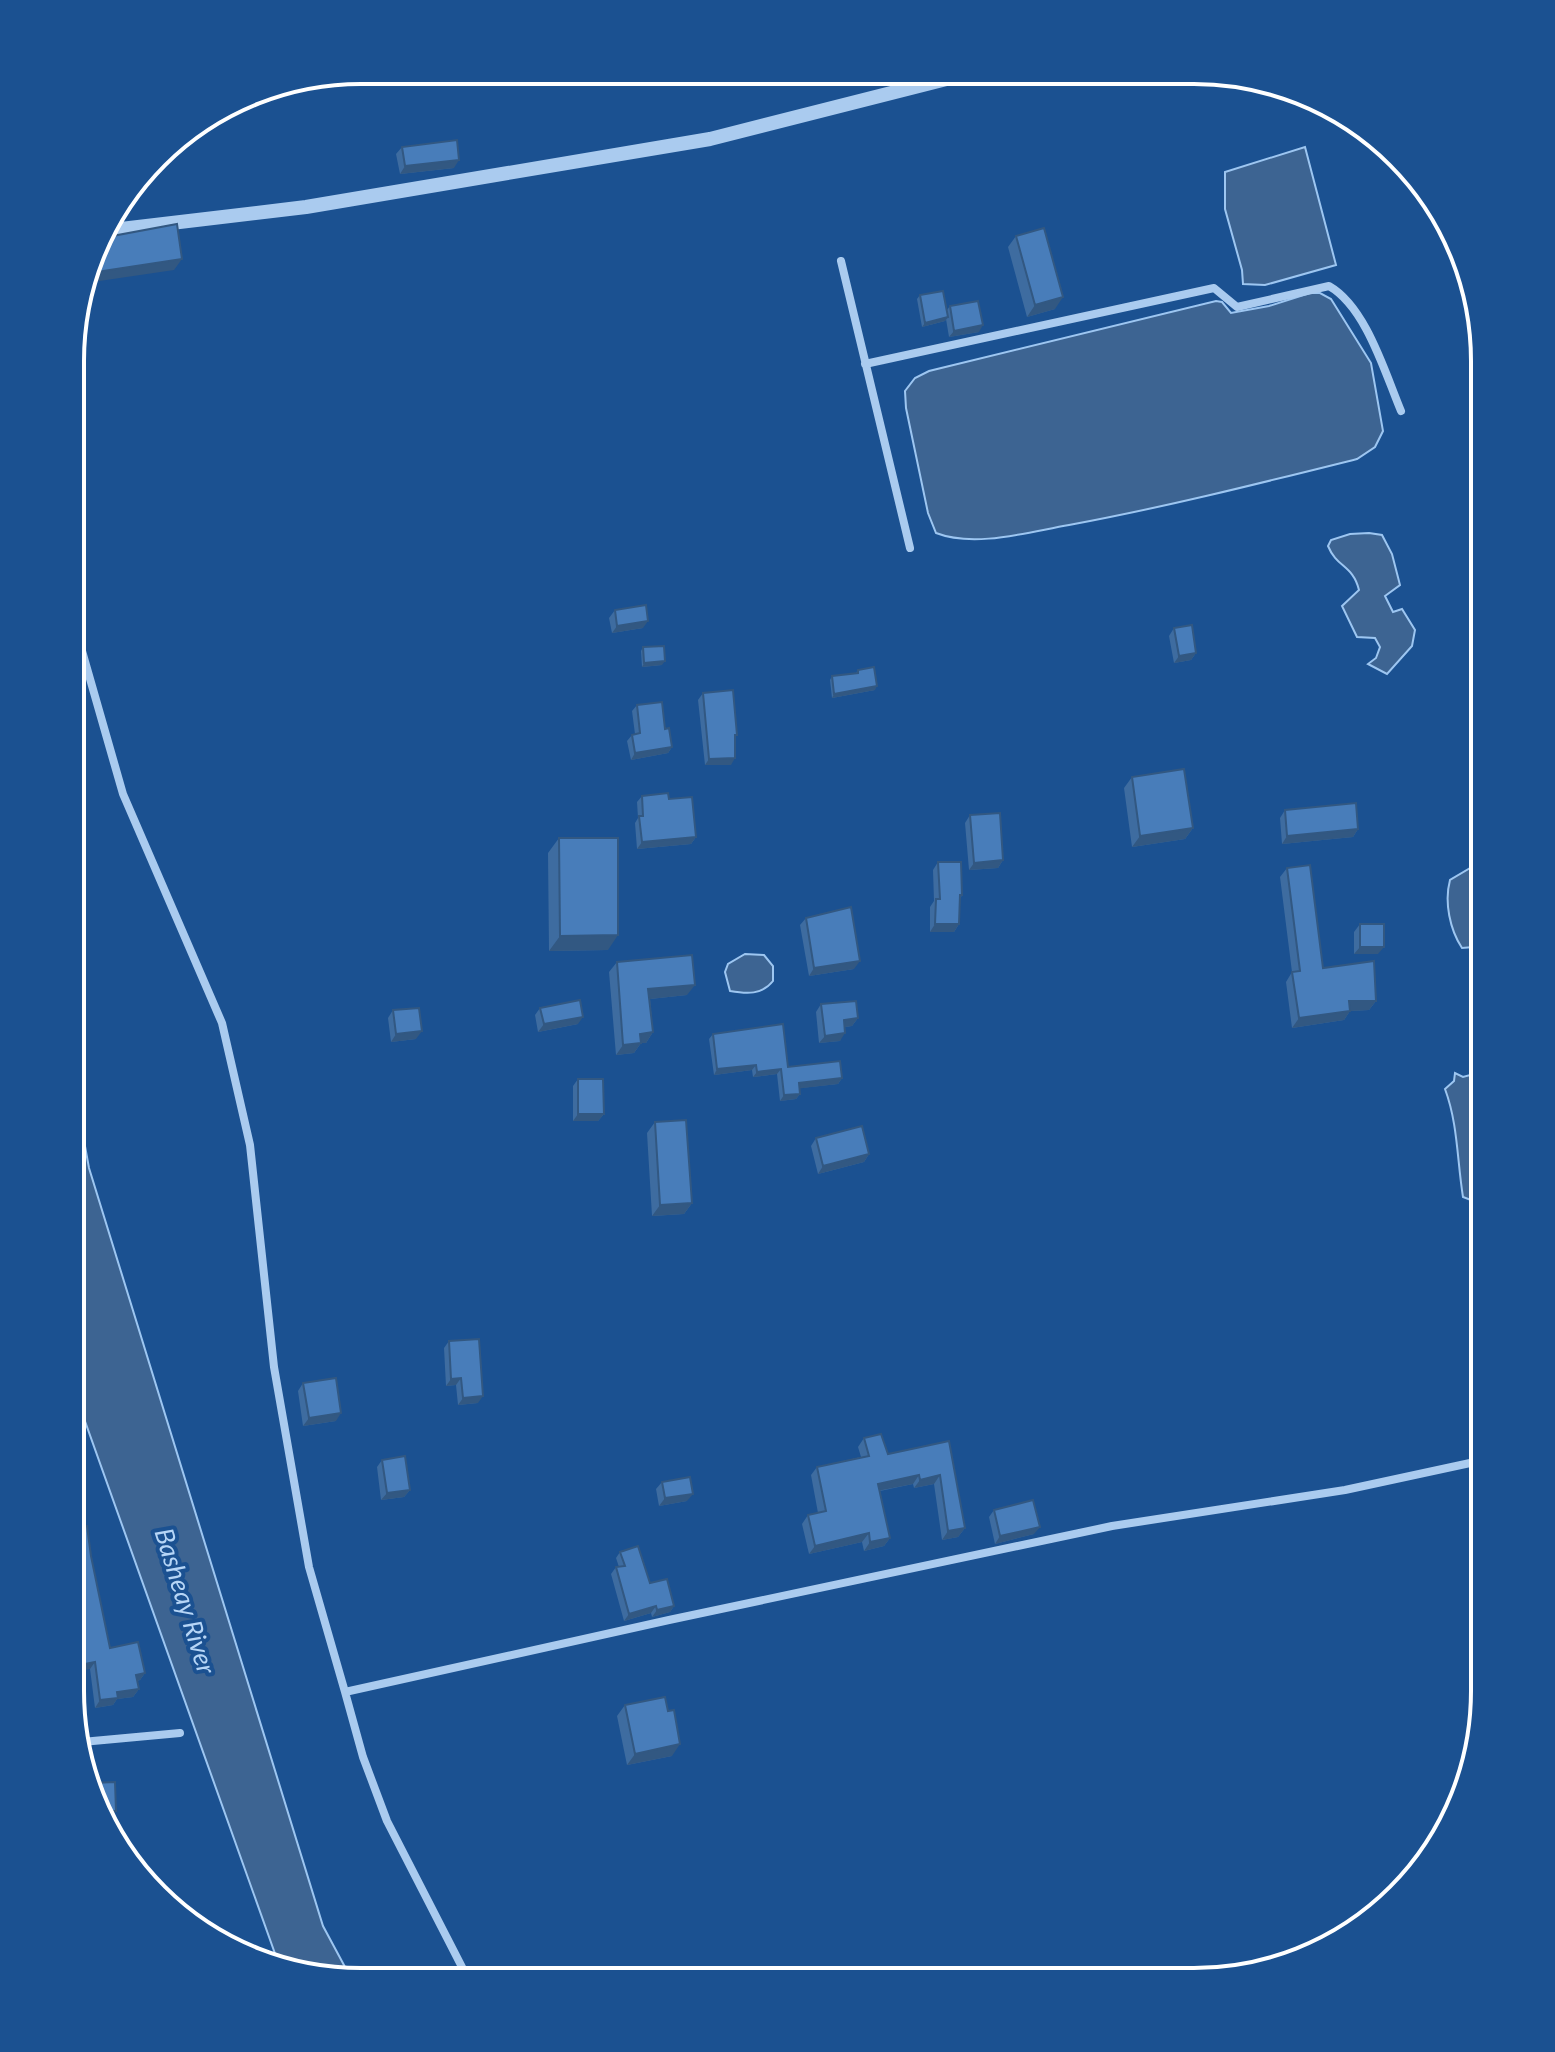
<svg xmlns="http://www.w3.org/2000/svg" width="1555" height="2052" font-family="Lato,sans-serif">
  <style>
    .water { fill: #3d6492; stroke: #9dc6f1; stroke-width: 2 }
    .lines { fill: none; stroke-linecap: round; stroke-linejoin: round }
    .minor { stroke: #aacbef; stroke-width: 8 }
    .tertiary { stroke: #aacbef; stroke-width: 14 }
    .wall { fill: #3e6ca0 }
    .shaded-wall { fill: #325882 }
    .building { fill: #487dba; stroke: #325882; stroke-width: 2 }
    .labels { text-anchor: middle; stroke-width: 8; stroke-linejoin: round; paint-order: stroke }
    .water-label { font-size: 26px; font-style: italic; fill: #b6d5f6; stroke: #1b5191 }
    .rim { fill: none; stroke: #fff; stroke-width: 4 }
  </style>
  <rect width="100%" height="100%" fill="#1b5191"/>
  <!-- water -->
  <path class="water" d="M 1305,147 L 1336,265 L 1265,285 L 1243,284 L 1242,270 L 1225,209 L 1225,172 Z
    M 1310,293 L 1320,293 L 1331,299 L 1371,363 L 1383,431 L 1375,447 L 1357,459 C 1261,483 1166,507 1069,525 C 1028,532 975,548 936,533 L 928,513 L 906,408 L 905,391 L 915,378 L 929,371 L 1216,301 L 1222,302 L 1231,313 L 1269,306 Z
    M 1369,533 L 1382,535 L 1392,554 L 1400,585 L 1385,596 L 1393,612 L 1402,609 L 1415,630 L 1412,646 L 1387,674 L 1368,664 L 1376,658 L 1380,647 L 1375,638 L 1357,637 L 1342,606 L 1359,590 C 1353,565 1337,568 1328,546 L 1331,540 L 1350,534 Z
    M 1477,864 L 1485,865 L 1485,946 L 1462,948 C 1450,930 1444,902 1450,880 Z
    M 745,954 L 764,955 L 773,966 L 773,981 C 762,995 747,994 730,991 L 725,972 L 728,964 Z
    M 71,1070 L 89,1168 L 323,1926 L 352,1980 L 324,1980 L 278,1962 L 71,1382 Z
    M 1485,1071 L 1485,1202 L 1476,1202 L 1463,1197 C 1457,1160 1458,1124 1445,1089 L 1454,1081 L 1455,1073 L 1463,1077 Z"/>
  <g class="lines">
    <!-- minor -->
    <path class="minor" d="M 841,261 L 910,548
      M 865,364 L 1214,288 L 1237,307 L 1329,286 C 1366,307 1385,373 1401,411
      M 72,616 L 123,794 L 222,1023 L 250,1145 L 274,1367 L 309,1567 L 345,1692 L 363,1757 L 387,1821 L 463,1969 L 472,1980
      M 345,1692 L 669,1620 L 1112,1526 L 1345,1490 L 1484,1460
      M 82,1742 L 180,1733"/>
    <!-- tertiary -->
    <path class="tertiary" d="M 104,231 L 306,207 L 710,139 L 974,72"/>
  </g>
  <!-- wall -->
  <path class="wall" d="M 402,147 L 454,168 L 400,174 L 396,154 Z
    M 1016,236 L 1055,309 L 1027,317 L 1008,247 Z
    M 920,295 L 947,310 L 950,306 L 979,332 L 949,337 L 946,319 L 945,321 L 922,327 L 917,299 Z
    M 615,610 L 643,628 L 612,633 L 609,618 Z
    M 1174,628 L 1196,653 L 1191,660 L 1174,663 L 1169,636 Z
    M 643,647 L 662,665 L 642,667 L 641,651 Z
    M 858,670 L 875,690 L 832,698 L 830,680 L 832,676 L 856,673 Z
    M 703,693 L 735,739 L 731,765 L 705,765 L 698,700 Z
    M 637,705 L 665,729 L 672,747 L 668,753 L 631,760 L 627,741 L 632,735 L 635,734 L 632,711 Z
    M 1132,777 L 1193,828 L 1185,839 L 1132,847 L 1124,788 Z
    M 642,796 L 669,799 L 696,837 L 691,844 L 637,849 L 635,823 L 638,818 L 637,802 Z
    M 1285,810 L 1358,829 L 1353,837 L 1282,844 L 1280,818 Z
    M 970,815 L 1003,860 L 998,868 L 969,870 L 965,823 Z
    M 559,838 L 608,950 L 549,951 L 548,853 Z
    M 938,862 L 962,895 L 960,899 L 959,924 L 954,932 L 930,932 L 930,907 L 934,901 L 933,870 Z
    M 1287,868 L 1323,968 L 1376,1001 L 1369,1010 L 1350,1011 L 1344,1020 L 1292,1028 L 1286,982 L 1292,972 L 1280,877 Z
    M 806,918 L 854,969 L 809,976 L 800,925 Z
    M 1360,924 L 1378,954 L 1354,954 L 1354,932 Z
    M 617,962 L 687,995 L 650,999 L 653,1032 L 646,1043 L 641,1043 L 634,1053 L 616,1055 L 609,972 Z
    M 821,1004 L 858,1018 L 852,1026 L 845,1027 L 840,1041 L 819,1043 L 816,1012 Z
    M 540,1008 L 578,1024 L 538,1032 L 535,1015 Z
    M 393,1010 L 416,1039 L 391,1042 L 388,1018 Z
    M 713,1034 L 788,1067 L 842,1078 L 838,1084 L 800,1088 L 800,1094 L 796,1099 L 780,1101 L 777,1074 L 753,1077 L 752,1070 L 714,1075 L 709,1039 Z
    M 578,1079 L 604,1114 L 598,1121 L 573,1121 L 573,1086 Z
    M 655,1122 L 692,1203 L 684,1214 L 652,1216 L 647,1133 Z
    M 816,1138 L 869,1154 L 864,1162 L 818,1174 L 811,1146 Z
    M 449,1341 L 478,1403 L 458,1405 L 456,1385 L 446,1386 L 444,1348 Z
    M 303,1383 L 336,1421 L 303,1426 L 298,1391 Z
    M 864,1438 L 888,1454 L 949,1441 L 965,1528 L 958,1537 L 942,1540 L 934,1484 L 914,1488 L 913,1484 L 880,1491 L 890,1538 L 884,1546 L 864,1551 L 862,1542 L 809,1554 L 802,1524 L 808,1515 L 818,1513 L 811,1475 L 817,1467 L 861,1457 L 858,1447 Z
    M 382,1460 L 410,1490 L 404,1497 L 381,1500 L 377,1467 Z
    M 662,1482 L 687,1501 L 659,1506 L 656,1489 Z
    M 994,1510 L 1034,1534 L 995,1544 L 989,1517 Z
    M 620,1552 L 674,1606 L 670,1612 L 652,1617 L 651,1613 L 624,1621 L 611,1574 L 616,1567 L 619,1567 L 616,1558 Z
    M 91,1556 L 110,1648 L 145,1673 L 140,1680 L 137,1681 L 139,1689 L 133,1697 L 117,1699 L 113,1705 L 95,1708 L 90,1669 Z
    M 625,1705 L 672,1756 L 627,1765 L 617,1716 Z"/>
  <!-- shaded-wall -->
  <path class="shaded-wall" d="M 459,160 L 454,168 L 400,174 L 405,166 Z
    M 182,259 L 174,270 L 86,283 L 90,273 Z
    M 1063,297 L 1055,309 L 1027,317 L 1035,305 Z
    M 948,317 L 945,321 L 922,327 L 925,323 Z
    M 983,325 L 979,332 L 949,337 L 954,331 Z
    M 648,621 L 643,628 L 612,633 L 617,626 Z
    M 1196,653 L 1191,660 L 1174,663 L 1179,656 Z
    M 665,661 L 662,665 L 642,667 L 644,663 Z
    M 877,686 L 875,690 L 832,698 L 834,694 Z
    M 672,747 L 668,753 L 631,760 L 635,753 Z
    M 735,758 L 731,765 L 705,765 L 709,759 Z
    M 1193,828 L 1185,839 L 1132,847 L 1140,836 Z
    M 1358,829 L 1353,837 L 1282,844 L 1287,836 Z
    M 696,837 L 691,844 L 637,849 L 642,842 Z
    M 1003,860 L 998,868 L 969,870 L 974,863 Z
    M 935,924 L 959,924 L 954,932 L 930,932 Z
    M 618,935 L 608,950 L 549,951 L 560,936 Z
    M 1360,947 L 1384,947 L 1378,954 L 1354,954 Z
    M 860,961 L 854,969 L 809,976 L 814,968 Z
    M 695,985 L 687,995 L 641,1000 L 648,989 Z
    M 1349,1001 L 1376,1001 L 1369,1010 L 1350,1011 L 1344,1020 L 1292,1028 L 1299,1018 Z
    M 583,1017 L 578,1024 L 538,1032 L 544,1024 Z
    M 858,1018 L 852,1026 L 838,1028 L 844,1020 Z
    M 422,1031 L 416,1039 L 391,1042 L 396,1034 Z
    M 653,1032 L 646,1043 L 641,1043 L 634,1053 L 616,1055 L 623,1045 L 640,1034 Z
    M 845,1033 L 840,1041 L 819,1043 L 825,1036 Z
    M 756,1065 L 752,1070 L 714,1075 L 717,1069 Z
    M 781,1069 L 777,1074 L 753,1077 L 757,1072 Z
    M 842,1078 L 838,1084 L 795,1089 L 799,1083 Z
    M 800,1094 L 796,1099 L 780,1101 L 784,1095 Z
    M 578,1114 L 604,1114 L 598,1121 L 573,1121 Z
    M 869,1154 L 864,1162 L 818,1174 L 823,1166 Z
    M 692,1203 L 684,1214 L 652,1216 L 660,1205 Z
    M 461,1378 L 456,1385 L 446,1386 L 451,1379 Z
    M 483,1396 L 478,1403 L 458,1405 L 463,1398 Z
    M 341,1413 L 336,1421 L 303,1426 L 309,1418 Z
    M 919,1475 L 913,1484 L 872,1492 L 878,1484 Z
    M 940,1475 L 934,1484 L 914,1488 L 920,1480 Z
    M 410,1490 L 404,1497 L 381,1500 L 387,1493 Z
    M 693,1494 L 687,1501 L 659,1506 L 665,1498 Z
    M 1040,1527 L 1034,1534 L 995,1544 L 1000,1536 Z
    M 965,1528 L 958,1537 L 942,1540 L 948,1531 Z
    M 869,1533 L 862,1542 L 809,1554 L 815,1546 Z
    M 890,1538 L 884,1546 L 864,1551 L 870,1542 Z
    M 656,1606 L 651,1613 L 624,1621 L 629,1614 Z
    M 674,1606 L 670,1612 L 652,1617 L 657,1610 Z
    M 95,1662 L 90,1669 L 70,1673 L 70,1667 Z
    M 145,1673 L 140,1680 L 131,1682 L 136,1675 Z
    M 139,1689 L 133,1697 L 117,1699 L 113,1705 L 95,1708 L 100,1700 L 117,1692 Z
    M 680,1744 L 672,1756 L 627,1765 L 635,1754 Z
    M 98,1811 L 116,1811 L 111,1818 L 100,1819 Z"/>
  <!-- building -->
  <path class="building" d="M 457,140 L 459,160 L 405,166 L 402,147 Z
    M 177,224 L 182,259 L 90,273 L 102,238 Z
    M 1044,228 L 1063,297 L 1035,305 L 1016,236 Z
    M 943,291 L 948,317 L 925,323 L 920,295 Z
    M 978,301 L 983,325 L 954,331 L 950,306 Z
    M 646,605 L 648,621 L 617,626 L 615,610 Z
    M 1192,625 L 1196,653 L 1179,656 L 1174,628 Z
    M 664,646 L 665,661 L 644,663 L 643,647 Z
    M 874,667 L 877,686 L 834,694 L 832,676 L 858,673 L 858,670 Z
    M 733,690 L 737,735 L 735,735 L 735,758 L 709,759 L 703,693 Z
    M 662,702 L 665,729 L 669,728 L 672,747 L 635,753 L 632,735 L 640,733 L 637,705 Z
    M 1184,769 L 1193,828 L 1140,836 L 1132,777 Z
    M 668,793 L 669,799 L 692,797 L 696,837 L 642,842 L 639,816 L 643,816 L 642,796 Z
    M 1356,803 L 1358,829 L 1287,836 L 1285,810 Z
    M 1000,813 L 1003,860 L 974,863 L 970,815 Z
    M 559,838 L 618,838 L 618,935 L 560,936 Z
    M 938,862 L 961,862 L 962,895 L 960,895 L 959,924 L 935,924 L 936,899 L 940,899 Z
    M 1310,865 L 1323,968 L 1374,961 L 1376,1001 L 1349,1001 L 1350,1011 L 1299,1018 L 1292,972 L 1300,971 L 1287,868 Z
    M 851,907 L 860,961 L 814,968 L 806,918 Z
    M 1360,924 L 1384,924 L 1384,947 L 1360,947 Z
    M 692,955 L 695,985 L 648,989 L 653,1032 L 640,1034 L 641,1043 L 623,1045 L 617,962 Z
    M 580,1000 L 583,1017 L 544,1024 L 540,1008 Z
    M 856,1001 L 858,1018 L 844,1020 L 845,1033 L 825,1036 L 821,1004 Z
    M 419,1008 L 422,1031 L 396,1034 L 393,1010 Z
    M 783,1024 L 788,1067 L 840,1061 L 842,1078 L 799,1083 L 800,1094 L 784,1095 L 781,1069 L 757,1072 L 756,1065 L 717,1069 L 713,1034 Z
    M 578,1079 L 603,1079 L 604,1114 L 578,1114 Z
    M 686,1120 L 692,1203 L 660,1205 L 655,1122 Z
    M 862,1126 L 869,1154 L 823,1166 L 816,1138 Z
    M 479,1339 L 483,1396 L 463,1398 L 461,1378 L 451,1379 L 449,1341 Z
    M 336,1378 L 341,1413 L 309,1418 L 303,1383 Z
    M 881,1434 L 888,1454 L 949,1441 L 965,1528 L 948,1531 L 940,1475 L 920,1480 L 919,1475 L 878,1484 L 890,1538 L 870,1542 L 869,1533 L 815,1546 L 808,1515 L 826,1511 L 817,1467 L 869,1456 L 864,1438 Z
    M 405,1456 L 410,1490 L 387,1493 L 382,1460 Z
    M 690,1477 L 693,1494 L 665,1498 L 662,1482 Z
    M 1033,1500 L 1040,1527 L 1000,1536 L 994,1510 Z
    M 87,1526 L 91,1556 L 110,1648 L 138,1642 L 145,1673 L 136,1675 L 139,1689 L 117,1692 L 118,1698 L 100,1700 L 95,1662 L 70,1667 L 70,1528 Z
    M 638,1546 L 650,1583 L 667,1579 L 674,1606 L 657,1610 L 656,1606 L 629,1614 L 616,1567 L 625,1566 L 620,1552 Z
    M 665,1697 L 668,1711 L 674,1710 L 680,1744 L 635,1754 L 625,1705 Z
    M 115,1782 L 116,1811 L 98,1811 L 92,1783 Z"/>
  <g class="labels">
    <!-- water labels -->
    <g class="water-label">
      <text transform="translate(185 1601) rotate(73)" y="9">Basheay River</text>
    </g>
  </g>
  <!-- crop -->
  <path d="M0 0H1555V2052H0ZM361 84H1194A277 277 0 0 1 1471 361V1691A277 277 0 0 1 1194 1968H361A277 277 0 0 1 84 1691V361A277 277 0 0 1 361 84Z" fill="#1b5191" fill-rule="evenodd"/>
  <path class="rim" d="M361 84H1194A277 277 0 0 1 1471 361V1691A277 277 0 0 1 1194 1968H361A277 277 0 0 1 84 1691V361A277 277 0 0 1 361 84Z"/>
</svg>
